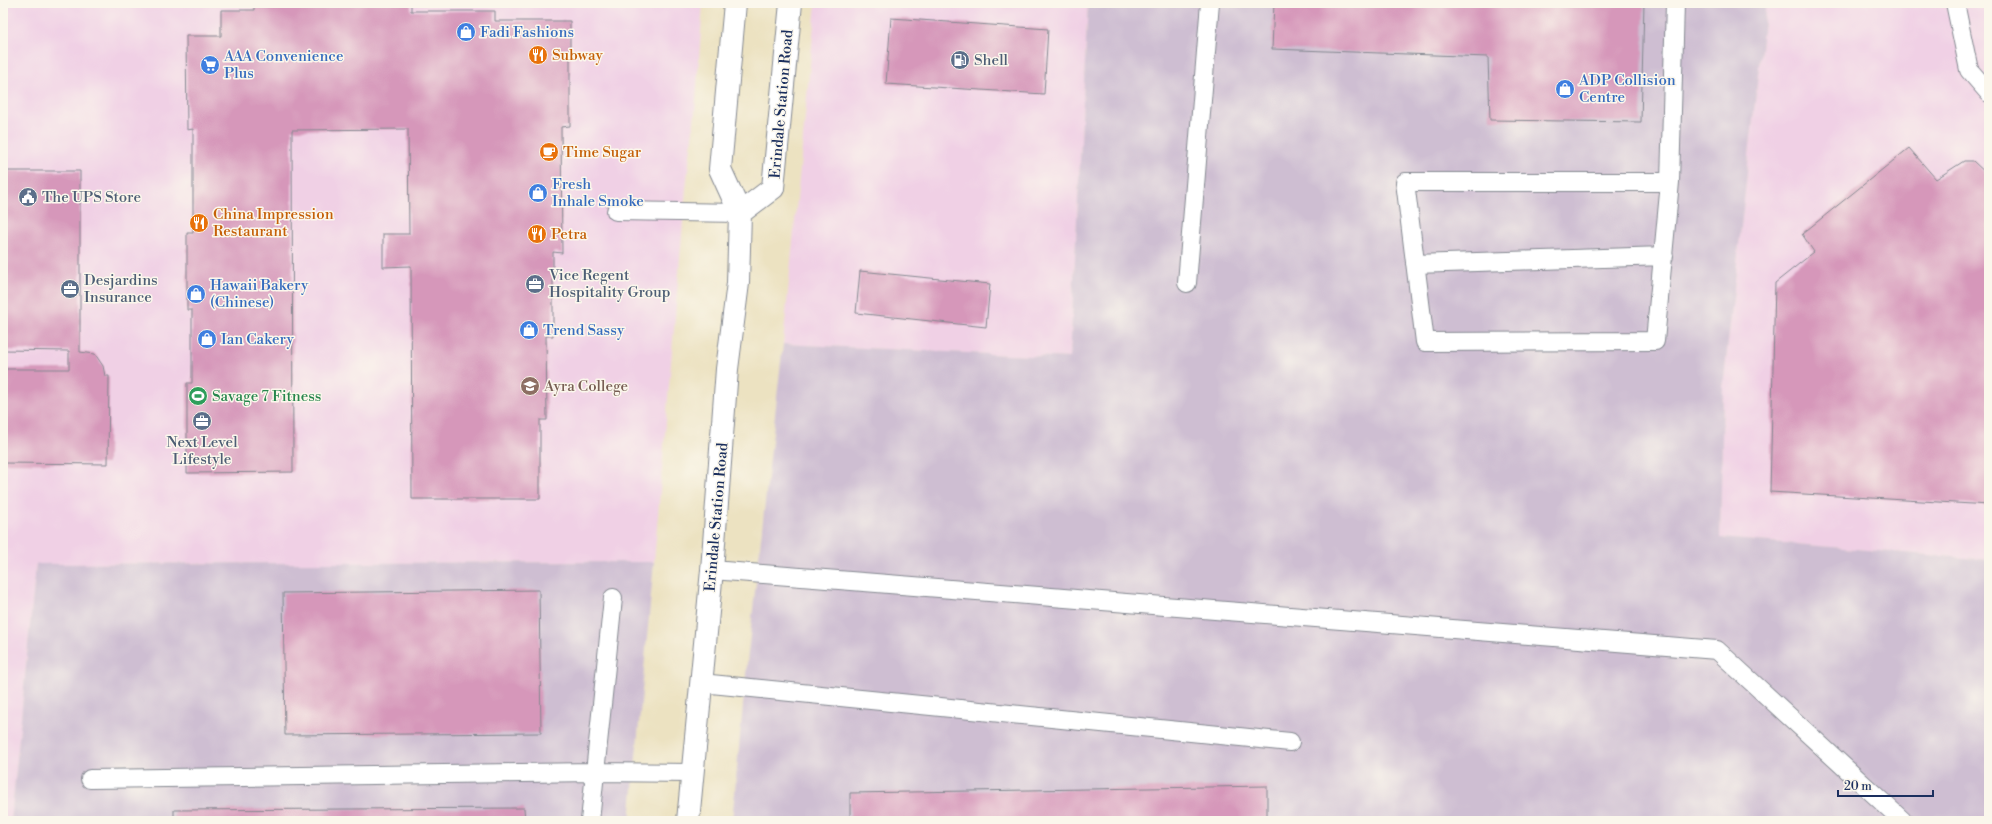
<svg xmlns="http://www.w3.org/2000/svg" width="1992" height="824" font-family="'Libre Bodoni',serif">
  <style>
    .built { fill: #f0d0e5 }
    .industrial { fill: #cebed2 }
    .building { fill: #d697ba }
    .lines { fill: none; stroke-linecap: round; stroke-linejoin: round }
    .service-casing { stroke: #848890; stroke-width: 20 }
    .tertiary-casing { stroke: #848890; stroke-width: 24 }
    .service { stroke: #fff; stroke-width: 18 }
    .tertiary { stroke: #fff; stroke-width: 22 }
    .labels { text-anchor: middle; stroke-width: 3; stroke-linejoin: round; paint-order: stroke }
    .shop-label { font-size: 15px; fill: #366cbe; stroke: #fbf7ec; text-anchor: start }
    .food-label { font-size: 15px; fill: #c56008; stroke: #fbf7ec; text-anchor: start }
    .service-label { font-size: 15px; fill: #4e5e75; stroke: #fbf7ec; text-anchor: start }
    .street-label { font-size: 15px; fill: #1b2f5e; stroke: #fbf7ec }
    .education-label { font-size: 15px; fill: #785e54; stroke: #fbf7ec; text-anchor: start }
    .leisure-label { font-size: 15px; fill: #27864d; stroke: #fbf7ec; text-anchor: start }
  </style>
  <rect width="100%" height="100%" fill="#fbf7ec"/>
  <filter id="ink" filterUnits="userSpaceOnUse"><feTurbulence type="fractalNoise" baseFrequency=".025" numOctaves="2"/><feDisplacementMap in="SourceGraphic" scale="8" xChannelSelector="R" yChannelSelector="G"/><feConvolveMatrix kernelMatrix="1 2 1 2 8 2 1 2 1" color-interpolation-filters="sRGB"/></filter>
  <filter id="wash" filterUnits="userSpaceOnUse"><feTurbulence type="fractalNoise" baseFrequency=".012" numOctaves="4" result="noise"/><feDisplacementMap in="SourceGraphic" scale="16" xChannelSelector="R" yChannelSelector="G"/><feGaussianBlur stdDeviation="0.9" result="paint"/><feColorMatrix in="noise" values="0 0 0 0 0 0 0 0 0 0 0 0 0 0 0 0 0 1.4 0 .05"/><feComposite in="paint" operator="in"/></filter>
  <g filter="url(#wash)">
    <rect width="100%" height="100%" fill="#ece2c1"/>
    <!-- built -->
    <path class="built" d="M 3,3 L 703,3 L 695,113 L 686,188 L 654,562 L 36,564 L 11,821 L 3,821 Z
      M 816,3 L 1088,3 L 1070,358 L 783,344 Z
      M 1766,3 L 1989,3 L 1989,560 L 1720,538 L 1723,387 Z"/>
    <!-- industrial -->
    <path class="industrial" d="M 1088,3 L 1766,3 L 1723,387 L 1720,538 L 1989,560 L 1989,698 L 1987,739 L 1989,740 L 1989,821 L 732,821 L 748,653 L 783,344 L 1070,358 Z
      M 654,562 L 630,821 L 11,821 L 36,564 Z"/>
    <g id="blocks">
      <!-- building -->
      <path class="building" d="M 254,3 L 411,3 L 411,11 L 495,11 L 495,21 L 570,21 L 570,126 L 561,127 L 562,253 L 553,252 L 553,336 L 546,336 L 547,420 L 540,420 L 540,499 L 412,499 L 411,266 L 383,267 L 383,234 L 409,234 L 408,129 L 292,130 L 293,472 L 187,473 L 187,383 L 192,383 L 192,310 L 187,310 L 187,233 L 193,233 L 193,129 L 187,130 L 186,36 L 221,36 L 221,10 L 254,10 Z
        M 1274,3 L 1644,3 L 1641,122 L 1490,120 L 1488,57 L 1272,49 Z
        M 891,18 L 1048,29 L 1044,94 L 886,84 Z
        M 1909,148 L 1936,179 L 1964,161 L 1973,161 L 1989,176 L 1989,505 L 1770,492 L 1775,283 L 1814,252 L 1802,234 Z
        M 3,171 L 80,171 L 80,352 L 95,354 L 103,366 L 105,376 L 109,376 L 108,464 L 3,463 L 3,369 L 69,369 L 69,351 L 3,350 Z
        M 860,271 L 990,284 L 986,327 L 856,313 Z
        M 539,590 L 541,733 L 285,735 L 283,593 Z
        M 1267,786 L 1267,821 L 850,821 L 850,793 Z
        M 524,808 L 525,821 L 174,821 L 174,810 Z"/>
    </g>
  </g>
  <g filter="url(#ink)">
    <use href="#blocks" fill-opacity="0" stroke="#848890" stroke-width="1"/>
    <g class="lines">
      <defs>
        <path id="service" d="M 1955,3 L 1969,70 L 1989,93
          M 1670,182 L 1405,182 L 1425,342 L 1655,341 L 1670,182 L 1675,3
          M 616,211 L 740,213
          M 1415,264 L 1664,256
          M 1187,283 L 1210,3
          M 712,570 L 1717,650 L 1903,821
          M 701,683 L 1290,742
          M 90,779 L 595,772 L 692,773
          M 590,821 L 613,598"/>
        <path id="tertiary" d="M 740,213 L 773,188 L 791,3
          M 688,821 L 712,570 L 727,369 L 738,283 L 740,213 L 720,169 L 735,3"/>
      </defs>
      <!-- service casing -->
      <use href="#service" class="service-casing"/>
      <!-- tertiary casing -->
      <use href="#tertiary" class="tertiary-casing"/>
      <!-- service -->
      <use href="#service" class="service"/>
      <!-- tertiary -->
      <use href="#tertiary" class="tertiary"/>
    </g>
  </g>
  <!-- icons -->
  <defs>
    <symbol id="shop-disc" viewBox="-11 -11 22 22"><circle r="9.5" fill="#3f7fe0" stroke="#fbf7ec"/><path d="M-5-2.5h2.3a2.7 3.5 0 0 1 5.4 0H5L5.5 6h-11ZM-1.5-2.5h3a1.5 2.3 0 0 0-3 0Z" fill="#fff"/></symbol>
    <symbol id="restaurant-disc" viewBox="-11 -11 22 22"><circle r="9.5" fill="#e8710a" stroke="#fbf7ec"/><path d="M-5-6h1v4h1v-4h1v4h1v-4h1v5L-1.5 .5V6h-2V.5L-5-1ZM5-6V6H3V1.5H1.5Q1.5-4 5-6Z" fill="#fff"/></symbol>
    <symbol id="fuel-disc" viewBox="-11 -11 22 22"><circle r="9.5" fill="#5c6f8a" stroke="#fbf7ec"/><path d="M-5.5-6h7V0h2V4h1.3V-2.5L3-4.5l.8-.8L6-3V5H2.5V1h-1V6h-7ZM-4.2-4.7v3.2H.2V-4.7Z" fill="#fff"/></symbol>
    <symbol id="supermarket-disc" viewBox="-11 -11 22 22"><circle r="9.5" fill="#3f7fe0" stroke="#fbf7ec"/><path d="M-6-5.5h2.5l.6 2H6L4.5 2H-2.5L-4.4-4H-6ZM-1.5 3.2a1.3 1.3 0 1 0 .1 0ZM3 3.2a1.3 1.3 0 1 0 .1 0Z" fill="#fff"/></symbol>
    <symbol id="cafe-disc" viewBox="-11 -11 22 22"><circle r="9.5" fill="#e8710a" stroke="#fbf7ec"/><path d="M-5.5-4.5H6V0H3Q3 3.5 0 3.5H-2.5Q-5.5 3.5-5.5 0ZM3-3.2v2h1.7v-2ZM-6 4.5H4V6H-6Z" fill="#fff"/></symbol>
    <symbol id="civic-disc" viewBox="-11 -11 22 22"><circle r="9.5" fill="#5c6f8a" stroke="#fbf7ec"/><path d="M-.6-6.5H3V-4.5H.6V-3L4-1V1h2V6H-6V1h2V-1L-.6-3ZM-1.2 2.5V6h2.4V2.5Z" fill="#fff"/></symbol>
    <symbol id="office-disc" viewBox="-11 -11 22 22"><circle r="9.5" fill="#5c6f8a" stroke="#fbf7ec"/><path d="M-6-3h4V-5.5h4V-3h4V5H-6ZM-1-4.5V-3h2v-1.5ZM-6 0V1H6V0Z" fill="#fff"/></symbol>
    <symbol id="university-disc" viewBox="-11 -11 22 22"><circle r="9.5" fill="#8d6e63" stroke="#fbf7ec"/><path d="M0-5L7-2L0 1L-7-2ZM-4 1L0 2.5L4 1V4Q0 6-4 4Z" fill="#fff"/></symbol>
    <symbol id="stadium-disc" viewBox="-11 -11 22 22"><circle r="9.5" fill="#2e9e5b" stroke="#fbf7ec"/><path d="M0-5a6.5 5 0 1 0 0 10a6.5 5 0 1 0 0-10ZM-3.5-1.8h7v3.6h-7Z" fill="#fff"/></symbol>
  </defs>
  <g fill-rule="evenodd">
    <use href="#shop-disc" x="455" y="21" width="22" height="22"/>
    <use href="#restaurant-disc" x="527" y="44" width="22" height="22"/>
    <use href="#fuel-disc" x="949" y="49" width="22" height="22"/>
    <use href="#supermarket-disc" x="199" y="54" width="22" height="22"/>
    <use href="#shop-disc" x="1554" y="78" width="22" height="22"/>
    <use href="#cafe-disc" x="538" y="141" width="22" height="22"/>
    <use href="#shop-disc" x="527" y="182" width="22" height="22"/>
    <use href="#civic-disc" x="17" y="186" width="22" height="22"/>
    <use href="#restaurant-disc" x="188" y="212" width="22" height="22"/>
    <use href="#restaurant-disc" x="526" y="223" width="22" height="22"/>
    <use href="#office-disc" x="524" y="273" width="22" height="22"/>
    <use href="#office-disc" x="59" y="278" width="22" height="22"/>
    <use href="#shop-disc" x="185" y="283" width="22" height="22"/>
    <use href="#shop-disc" x="518" y="319" width="22" height="22"/>
    <use href="#shop-disc" x="196" y="328" width="22" height="22"/>
    <use href="#university-disc" x="519" y="375" width="22" height="22"/>
    <use href="#stadium-disc" x="187" y="385" width="22" height="22"/>
    <use href="#office-disc" x="191" y="410" width="22" height="22"/>
  </g>
  <g class="labels">
    <!-- shop labels -->
    <g class="shop-label">
      <text x="480" y="37">Fadi Fashions</text>
      <text x="224" y="61">AAA Convenience<tspan x="224" dy="17">Plus</tspan></text>
      <text x="1579" y="85">ADP Collision<tspan x="1579" dy="17">Centre</tspan></text>
      <text x="552" y="189">Fresh<tspan x="552" dy="17">Inhale Smoke</tspan></text>
      <text x="210" y="290">Hawaii Bakery<tspan x="210" dy="17">(Chinese)</tspan></text>
      <text x="543" y="335">Trend Sassy</text>
      <text x="221" y="344">Ian Cakery</text>
    </g>
    <!-- food labels -->
    <g class="food-label">
      <text x="552" y="60">Subway</text>
      <text x="563" y="157">Time Sugar</text>
      <text x="213" y="219">China Impression<tspan x="213" dy="17">Restaurant</tspan></text>
      <text x="551" y="239">Petra</text>
    </g>
    <!-- service labels -->
    <g class="service-label">
      <text x="974" y="65">Shell</text>
      <text x="42" y="202">The UPS Store</text>
      <text x="549" y="280">Vice Regent<tspan x="549" dy="17">Hospitality Group</tspan></text>
      <text x="84" y="285">Desjardins<tspan x="84" dy="17">Insurance</tspan></text>
      <text x="202" y="447" text-anchor="middle">Next Level<tspan x="202" dy="17">Lifestyle</tspan></text>
    </g>
    <!-- street labels -->
    <g class="street-label">
      <text transform="translate(781 104) rotate(-85)" y="5">Erindale Station Road</text>
      <text transform="translate(716 517) rotate(-85)" y="5">Erindale Station Road</text>
    </g>
    <!-- education labels -->
    <g class="education-label">
      <text x="544" y="391">Ayra College</text>
    </g>
    <!-- leisure labels -->
    <g class="leisure-label">
      <text x="212" y="401">Savage 7 Fitness</text>
    </g>
  </g>
  <!-- margin -->
  <rect width="1992" height="824" fill="none" stroke="#fbf7ec" stroke-width="16"/>
  <!-- scale -->
  <path d="M1838 790v6h95v-6" fill="none" stroke="#1b2f5e" stroke-width="2"/>
  <text x="1844" y="790" font-size="12" fill="#1b2f5e" stroke="#fbf7ec" stroke-width="3" paint-order="stroke">20 m</text>
</svg>
